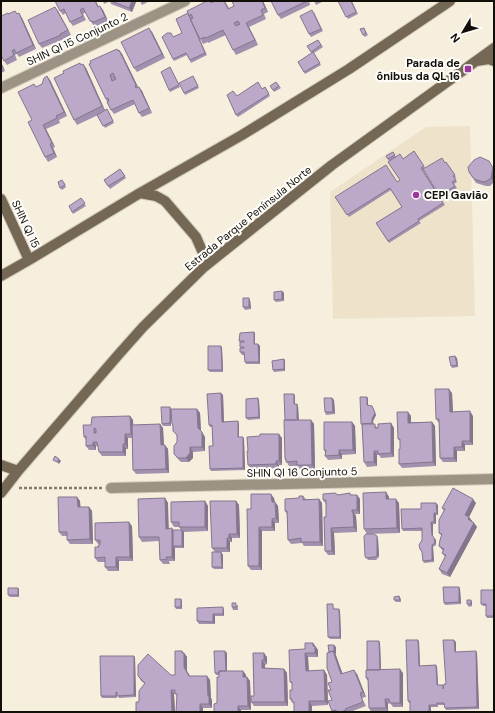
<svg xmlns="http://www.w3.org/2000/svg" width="495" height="713" font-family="'DM Sans',sans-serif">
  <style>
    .built { fill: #eee3ca }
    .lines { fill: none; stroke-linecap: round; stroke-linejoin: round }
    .street-casing { stroke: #d2cbbb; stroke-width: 12 }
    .secondary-casing { stroke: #d2cbbb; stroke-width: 12 }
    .path { stroke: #837d71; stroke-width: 2.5; stroke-dasharray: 3 2; stroke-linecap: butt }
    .street { stroke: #9c9385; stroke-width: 10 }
    .secondary { stroke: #746753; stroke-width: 10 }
    .wall { fill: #a291ae }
    .shaded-wall { fill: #84768d }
    .building { fill: #bca9ca; stroke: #84768d; fill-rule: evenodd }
    .poi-dot { fill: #9b389f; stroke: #fefdf9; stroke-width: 1.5 }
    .labels { text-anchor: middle; stroke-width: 4; stroke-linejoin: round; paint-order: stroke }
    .street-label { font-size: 11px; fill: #120f09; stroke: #fefdf9 }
    .poi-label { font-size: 11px; font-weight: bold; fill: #120f09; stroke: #fefdf9; text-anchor: end }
  </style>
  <rect width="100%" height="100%" fill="#f7efdd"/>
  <!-- built -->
  <path class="built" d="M 470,126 L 475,316 L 333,319 L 330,192 L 426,127 Z"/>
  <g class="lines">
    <defs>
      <path id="street" d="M 1,88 L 185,1
        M 111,488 L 494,479"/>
      <path id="secondary" d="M 476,61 L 489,59 L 494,61
        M 140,193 L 156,196 L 165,201 L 196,237 L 203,253 L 204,267
        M 1,199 L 29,260
        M 1,276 L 29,260 L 140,193 L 242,135 L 349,69 L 450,1
        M 1,465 L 18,471
        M 1,493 L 18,471 L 119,354 L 143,327 L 204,267 L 332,165 L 494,48"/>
    </defs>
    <!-- street casing -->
    <use href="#street" class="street-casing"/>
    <!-- secondary casing -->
    <use href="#secondary" class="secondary-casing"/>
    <!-- path -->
    <path class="path" d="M 19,488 L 102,488"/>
    <!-- street -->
    <use href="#street" class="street"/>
    <!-- secondary -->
    <use href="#secondary" class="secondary"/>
  </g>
  <!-- wall -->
  <path class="wall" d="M 55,1 L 96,1 L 99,7 L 103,10 L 108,21 L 97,26 L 93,25 L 86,12 L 83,14 L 86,20 L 73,26 L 70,22 L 66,13 L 63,15 L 60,11 Z
    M 103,1 L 139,1 L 136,2 L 132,12 L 111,4 L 110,1 L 104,4 Z
    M 140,1 L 150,1 L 142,5 Z
    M 215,1 L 225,1 L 229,8 L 263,1 L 268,12 L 264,14 L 266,19 L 249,27 L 258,45 L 236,55 L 233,50 L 226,35 L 208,43 L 208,42 L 203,44 L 198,35 L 207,55 L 191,63 L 187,55 L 174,61 L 173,59 L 173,37 L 182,33 L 176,19 Z
    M 271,1 L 309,1 L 310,5 L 281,19 L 278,15 Z
    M 314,1 L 324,1 L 316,5 Z
    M 338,1 L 352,1 L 358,14 L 348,19 Z
    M 58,11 L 71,35 L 63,39 L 64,39 L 42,48 L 39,44 Z
    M 314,12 L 323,31 L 311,37 L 309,34 Z
    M 8,14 L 18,14 L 22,18 L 36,49 L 19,57 L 17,54 L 15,55 L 17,60 L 7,65 L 4,61 Z
    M 364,28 L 368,35 L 365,37 L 363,35 Z
    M 152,32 L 165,58 L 137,72 L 134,68 Z
    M 318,40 L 323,47 L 314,53 L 321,65 L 305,74 L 298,62 L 312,53 L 307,46 Z
    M 119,50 L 122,54 L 138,87 L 142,91 L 152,113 L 142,117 L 139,113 L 135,104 L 114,114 L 111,110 L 89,64 Z
    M 1,62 L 5,71 L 1,73 Z
    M 81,65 L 86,68 L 105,110 L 109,112 L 114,123 L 105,128 L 98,115 L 77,125 L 74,120 Z
    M 170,67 L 180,87 L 170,92 L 169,90 Z
    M 194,78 L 199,88 L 185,95 L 184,93 Z
    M 50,80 L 67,116 L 59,120 L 60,123 L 46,129 L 55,147 L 53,148 L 57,157 L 48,162 L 45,157 L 32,120 L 36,87 Z
    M 276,82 L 281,88 L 274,92 L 270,86 Z
    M 265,87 L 270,96 L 238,117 L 236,115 L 237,96 L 262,89 Z
    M 414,151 L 425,168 L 445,163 L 446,162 L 456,177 L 455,178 L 457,182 L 454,184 L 457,188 L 444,196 L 442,192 L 439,194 L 424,170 L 422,170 L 445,205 L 419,221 L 421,223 L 389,243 L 376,223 L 402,207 L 391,190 L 349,217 L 335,197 L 397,182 L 400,180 L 386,156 L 393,152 L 396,157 L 403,159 Z
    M 489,161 L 494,169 L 494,182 L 490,186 L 486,186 L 476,183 L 469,172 Z
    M 120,169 L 126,178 L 110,189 L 104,180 Z
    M 64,182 L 66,187 L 62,190 L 60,188 Z
    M 81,198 L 86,206 L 73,214 L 72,212 Z
    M 282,291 L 284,293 L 284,301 L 276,302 L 274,300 Z
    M 250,300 L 251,309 L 245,310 L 243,307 Z
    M 254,332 L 255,334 L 255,344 L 258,344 L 260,346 L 260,364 L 246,364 L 245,362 L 244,355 L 242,355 L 240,352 L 241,348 L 240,347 L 240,342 L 239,341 Z
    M 221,346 L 222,348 L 223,372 L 210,372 L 208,370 Z
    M 457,358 L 458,367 L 452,368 L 451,366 Z
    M 284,359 L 285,361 L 285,371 L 274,372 L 273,370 Z
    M 452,393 L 453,412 L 473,416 L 473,445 L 465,445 L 465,451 L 457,451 L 457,462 L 443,462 L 440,458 L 439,423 L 436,419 Z
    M 223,395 L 224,422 L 239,424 L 239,437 L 244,439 L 245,470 L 211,471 L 210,469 L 213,446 L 212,427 L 210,427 L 209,425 Z
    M 295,396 L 295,404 L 297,404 L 298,406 L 299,420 L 311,420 L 314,424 L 315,469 L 300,469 L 298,466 L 289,466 L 285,459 L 285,420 Z
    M 367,397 L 368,399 L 368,405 L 372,406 L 376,415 L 373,421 L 373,424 L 378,428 L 391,423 L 394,428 L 394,457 L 381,458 L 379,455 L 377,455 L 377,466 L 367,467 L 364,462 L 362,425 L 361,424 Z
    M 332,398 L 334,400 L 335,414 L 326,415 L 325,412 Z
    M 259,400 L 260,419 L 248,420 L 246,418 Z
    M 171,409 L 197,409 L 200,413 L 201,431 L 205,437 L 205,451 L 193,452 L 193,458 L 189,462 L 181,462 L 177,458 L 174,454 L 177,442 L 177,436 L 173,431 L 173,427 L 172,424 L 171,412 L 171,426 L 163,426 L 162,424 Z
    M 408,412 L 411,416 L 411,422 L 432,422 L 435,426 L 436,466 L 402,468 L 399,464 L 400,449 L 400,441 L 398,439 Z
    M 130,416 L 133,420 L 133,425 L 160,424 L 163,428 L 164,445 L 168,449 L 169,473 L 136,474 L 133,470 L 132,438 L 128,438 L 128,449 L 126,449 L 126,456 L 102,456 L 99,452 L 98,446 L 96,446 L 96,450 L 89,450 L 86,446 L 86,440 L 84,437 L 91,425 Z
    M 352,422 L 355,426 L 356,454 L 342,455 L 342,459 L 328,460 L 325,456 L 325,452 L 324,450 Z
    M 260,436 L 282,438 L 282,465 L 279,465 L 279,468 L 251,469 L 248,465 L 248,451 Z
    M 386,492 L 389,497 L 389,499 L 399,503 L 400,533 L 367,534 L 364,529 Z
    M 350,493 L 351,495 L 357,495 L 360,499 L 360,514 L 355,514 L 356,516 L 357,532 L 334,533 L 335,555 L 328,555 L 325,551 L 326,517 L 326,504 L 323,500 L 338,495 Z
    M 303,496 L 306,499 L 319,499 L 322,503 L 323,546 L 304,546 L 302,543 L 291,544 L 288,540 L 287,514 L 285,511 L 299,498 Z
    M 77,497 L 80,501 L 80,507 L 89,507 L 92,511 L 93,544 L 70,544 L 67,540 L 67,536 L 62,536 L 59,532 Z
    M 165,498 L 168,503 L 168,529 L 173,530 L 181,530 L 179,527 L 174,527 L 171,522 L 205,501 L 208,506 L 208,531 L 183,532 L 184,548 L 175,548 L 175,561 L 169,561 L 170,564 L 163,564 L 160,560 L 159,541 L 142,542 L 139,537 Z
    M 274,498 L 275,502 L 278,506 L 279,523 L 275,523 L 275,531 L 262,531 L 262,570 L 251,570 L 248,566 L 251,509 Z
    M 236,501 L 239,505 L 240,538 L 232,538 L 232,542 L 230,542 L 230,552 L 215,552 L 212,548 Z
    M 476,503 L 469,517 L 472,521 L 477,527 L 450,577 L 442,574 L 439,569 L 445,557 L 442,553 L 443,551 L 442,550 L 439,546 L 442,536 L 439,533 L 444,511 L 442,508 Z
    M 438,505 L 438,515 L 436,515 L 436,524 L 433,524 L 433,537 L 436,540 L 436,545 L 433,547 L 434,562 L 424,563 L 423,561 L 422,552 L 420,549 L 422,540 L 422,531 L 403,531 L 402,529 L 421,509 Z
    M 132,526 L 133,561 L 119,561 L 119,571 L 108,571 L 105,567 L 105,562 L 98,562 L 95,558 L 99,547 L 100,544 L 98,544 L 95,540 Z
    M 377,536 L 378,539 L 379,557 L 376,560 L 368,560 L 365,556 Z
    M 221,552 L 223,555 L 223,569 L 214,569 L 212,567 Z
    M 459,587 L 460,589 L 461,604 L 445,605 L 444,603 Z
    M 18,588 L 19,590 L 19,597 L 10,597 L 8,595 Z
    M 494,590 L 494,618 L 487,618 L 486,616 L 486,606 L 483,606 L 481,604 Z
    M 399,596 L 401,599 L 401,602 L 396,602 L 394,600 Z
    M 181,599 L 182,601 L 182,609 L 176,609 L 175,607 Z
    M 472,602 L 472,606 L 469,607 L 467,604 Z
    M 238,605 L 238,610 L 233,610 L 232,607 Z
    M 335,606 L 335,609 L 339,609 L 340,611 L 341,639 L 330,639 L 328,637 Z
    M 197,608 L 224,610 L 224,616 L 215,616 L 215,624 L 199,624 L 197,621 Z
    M 418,640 L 419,642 L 420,666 L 436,665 L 437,667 L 438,685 L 444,686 L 446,684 L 456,642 L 456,652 L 477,653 L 479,709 L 446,710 L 445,708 L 444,705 L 438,705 L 438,707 L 431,707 L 409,703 L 408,701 Z
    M 379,641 L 380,643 L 381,670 L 403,673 L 403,707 L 393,707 L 390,703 L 388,704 L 388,712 L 371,712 L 369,708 L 368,681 L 366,678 L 367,670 Z
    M 313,643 L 318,650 L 318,657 L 308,657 L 309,671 L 324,670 L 327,675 L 328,705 L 312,706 L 312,712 L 294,712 L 294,704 L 290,699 L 292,690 L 292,684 L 290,682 L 305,649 Z
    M 336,647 L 336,654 L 335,654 L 343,674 L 357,674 L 366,697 L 362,698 L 366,706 L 350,712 L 332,712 L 332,700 L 331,690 L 332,682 L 329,652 Z
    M 182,651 L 183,653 L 184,653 L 187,657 L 187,671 L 190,676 L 207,676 L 210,680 L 211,698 L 212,700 L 212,708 L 203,708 L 203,712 L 177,712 L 177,696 L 176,694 L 174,694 L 175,712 L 136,712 L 145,684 L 141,681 L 138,676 L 175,675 Z
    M 227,653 L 227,671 L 243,671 L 246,675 L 246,677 L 247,677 L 250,681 L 251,710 L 241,710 L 217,703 L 219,675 L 216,675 L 215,673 Z
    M 253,653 L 267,657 L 267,664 L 265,665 L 265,668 L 284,669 L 287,673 L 288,706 L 254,706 L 251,702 L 254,696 Z
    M 134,656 L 135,658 L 136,697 L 119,698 L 117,694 L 117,698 L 102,698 L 101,696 Z"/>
  <!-- shaded-wall -->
  <path class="shaded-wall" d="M 132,1 L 135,1 L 136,2 L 132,12 L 129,8 Z
    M 262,1 L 263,1 L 268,12 L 265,8 Z
    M 100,6 L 103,10 L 108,21 L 105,17 Z
    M 55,7 L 58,11 L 71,35 L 68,30 Z
    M 19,13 L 22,18 L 36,49 L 33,45 Z
    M 246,23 L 249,27 L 258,45 L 255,40 Z
    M 149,28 L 152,32 L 165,58 L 162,54 Z
    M 119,50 L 122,54 L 139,89 L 136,85 Z
    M 1,62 L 5,71 L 1,65 Z
    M 83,64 L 86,68 L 105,111 L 102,106 Z
    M 47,76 L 50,80 L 67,116 L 64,112 Z
    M 139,87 L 142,91 L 152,113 L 149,108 Z
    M 43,125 L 46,129 L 55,147 L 52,143 Z
    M 50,144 L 53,148 L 57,157 L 54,153 Z
    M 493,168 L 494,169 L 494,182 L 491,178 Z
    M 282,291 L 284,293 L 284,301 L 282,299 Z
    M 249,298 L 250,300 L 251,309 L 249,307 Z
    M 254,332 L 255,334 L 255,347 L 254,344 Z
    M 258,344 L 260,346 L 260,364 L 259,362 Z
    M 221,346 L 222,348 L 223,372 L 222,370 Z
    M 455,356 L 457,358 L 458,367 L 457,365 Z
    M 284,359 L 285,361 L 285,371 L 284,369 Z
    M 449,389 L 452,393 L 453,416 L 450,412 Z
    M 221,393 L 223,395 L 224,424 L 222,422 Z
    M 294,394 L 295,396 L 295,406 L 294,404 Z
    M 367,397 L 368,399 L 368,407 L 367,405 Z
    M 258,398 L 259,400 L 260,419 L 259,417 Z
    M 332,398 L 334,400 L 335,414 L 333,412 Z
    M 297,404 L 298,406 L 299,424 L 297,422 Z
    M 372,406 L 376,415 L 373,421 L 374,426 L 372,423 Z
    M 170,407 L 171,409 L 171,426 L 170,423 Z
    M 197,409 L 200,413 L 201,433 L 198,428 Z
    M 470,411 L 473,416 L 473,445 L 470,441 Z
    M 408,412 L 411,416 L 411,427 L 408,423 Z
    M 130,416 L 133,420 L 134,438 L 131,434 Z
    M 311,420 L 314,424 L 315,469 L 312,465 Z
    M 238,421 L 239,424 L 239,439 L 238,437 Z
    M 352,422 L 355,426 L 356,454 L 353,450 Z
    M 432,422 L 435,426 L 436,466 L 433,462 Z
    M 391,423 L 394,428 L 394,457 L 391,453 Z
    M 160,424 L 163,428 L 164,449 L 161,445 Z
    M 202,432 L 205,437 L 205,451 L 202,447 Z
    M 125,434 L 128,438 L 128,449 L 125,444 Z
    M 279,434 L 282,438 L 282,465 L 279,461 Z
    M 243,437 L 244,439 L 245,470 L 243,468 Z
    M 462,441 L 465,445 L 465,451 L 462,447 Z
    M 93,442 L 96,446 L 96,450 L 93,445 Z
    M 123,444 L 126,449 L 126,456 L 123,452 Z
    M 165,445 L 168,449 L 169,473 L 166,469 Z
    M 190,447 L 193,452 L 193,458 L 189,462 L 186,458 Z
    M 454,447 L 457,451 L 457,462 L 454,458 Z
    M 339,450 L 342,455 L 342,459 L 339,455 Z
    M 374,451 L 377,455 L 377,466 L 374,462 Z
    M 59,459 L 61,461 L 59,464 L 57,462 Z
    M 276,461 L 279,465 L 279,468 L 276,464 Z
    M 386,492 L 389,497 L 389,504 L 386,499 Z
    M 271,494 L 274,498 L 275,506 L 272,502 Z
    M 357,495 L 360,499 L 360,514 L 357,510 Z
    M 77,497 L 80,501 L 81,511 L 78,507 Z
    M 165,498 L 168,503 L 169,533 L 166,529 Z
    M 319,499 L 322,503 L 323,546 L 320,542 Z
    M 396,499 L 399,503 L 400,533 L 397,528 Z
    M 473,499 L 476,503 L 469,517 L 472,521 L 471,524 L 465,515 Z
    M 205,501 L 208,506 L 208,531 L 205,527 Z
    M 236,501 L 239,505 L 240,538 L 237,534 Z
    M 275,502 L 278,506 L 279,523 L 276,518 Z
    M 436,503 L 438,505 L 438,515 L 437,513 Z
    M 89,507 L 92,511 L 93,544 L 90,539 Z
    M 352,510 L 356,516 L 357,532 L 354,527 Z
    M 434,513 L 436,515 L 436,524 L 434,522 Z
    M 272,519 L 275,523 L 275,531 L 272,527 Z
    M 129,522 L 132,526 L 133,561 L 130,557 Z
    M 431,522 L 433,524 L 433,537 L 432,535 Z
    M 474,523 L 477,527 L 450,577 L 447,573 Z
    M 259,527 L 262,531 L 262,570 L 259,566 Z
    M 172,528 L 175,533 L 173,546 L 175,548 L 175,561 L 172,557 Z
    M 331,528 L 334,533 L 335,555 L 332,551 Z
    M 182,530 L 184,532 L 184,548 L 182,546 Z
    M 229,534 L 232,538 L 232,542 L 229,538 Z
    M 377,536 L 378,539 L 379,557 L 377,555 Z
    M 227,538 L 230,542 L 230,552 L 227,548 Z
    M 434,538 L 436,540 L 436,545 L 435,543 Z
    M 432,545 L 433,547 L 434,562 L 432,560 Z
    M 221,552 L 223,555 L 223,569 L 222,567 Z
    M 116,557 L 119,561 L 119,571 L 116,567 Z
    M 459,587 L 460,589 L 461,604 L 459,602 Z
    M 18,588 L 19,590 L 19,597 L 18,595 Z
    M 181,599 L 182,601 L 182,609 L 181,607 Z
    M 471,600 L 472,602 L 472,606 L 471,604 Z
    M 223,607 L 224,610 L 224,616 L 223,614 Z
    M 339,609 L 340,611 L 341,639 L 340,637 Z
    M 213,614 L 215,616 L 215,624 L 213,622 Z
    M 418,640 L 419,642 L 420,668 L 419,666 Z
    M 454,640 L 456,642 L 456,654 L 455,652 Z
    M 379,641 L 380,643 L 381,672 L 380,670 Z
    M 313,643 L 318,650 L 318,657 L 315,653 L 313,646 Z
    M 334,645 L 336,647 L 336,654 L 334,652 Z
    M 182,651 L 184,654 L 184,653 L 187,657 L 187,671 L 192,680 L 189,676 L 184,667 Z
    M 225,651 L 227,653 L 227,675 L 226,672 Z
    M 333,651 L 336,655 L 344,679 L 341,674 Z
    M 476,651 L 477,653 L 479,709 L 477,707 Z
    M 264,653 L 267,657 L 267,664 L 264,660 Z
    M 305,653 L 308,657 L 309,675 L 306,671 Z
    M 134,656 L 135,658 L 136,697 L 134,695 Z
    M 262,660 L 265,665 L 265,673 L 262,668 Z
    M 436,665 L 437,667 L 438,687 L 437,685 Z
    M 284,669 L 287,673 L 288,706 L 285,702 Z
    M 400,669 L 403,673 L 403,707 L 400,703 Z
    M 324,670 L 327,675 L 328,705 L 325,701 Z
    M 354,670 L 357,674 L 366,697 L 363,692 Z
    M 243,671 L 246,675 L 246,681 L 243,677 Z
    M 207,676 L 210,680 L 211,698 L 212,700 L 212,708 L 209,704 L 208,696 Z
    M 247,677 L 250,681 L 251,710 L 248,706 Z
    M 171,690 L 174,694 L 175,712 L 172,712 Z
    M 385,699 L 388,704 L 388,712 L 386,708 Z
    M 309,701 L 312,706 L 312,712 L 309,712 Z
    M 200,704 L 203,708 L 203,712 L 200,712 Z
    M 429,705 L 431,707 L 431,712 L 429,712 Z
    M 238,706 L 241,710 L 241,712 L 238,712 Z"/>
  <!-- building -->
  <path class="building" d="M 55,1 L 95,1 L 98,7 L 100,6 L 105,17 L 94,22 L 90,21 L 83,8 L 80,10 L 83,16 L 70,22 L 64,9 L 60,11 Z
    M 111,1 L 132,1 L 129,8 Z
    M 207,1 L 210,1 L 211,3 L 215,1 L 224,1 L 228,9 L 234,6 L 232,1 L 262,1 L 265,8 L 261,10 L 263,15 L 246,23 L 255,40 L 233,50 L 223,30 L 206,38 L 205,37 L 200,39 L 190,19 L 193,18 L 191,14 L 189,16 L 187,11 ZM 238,21 L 240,24 L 236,26 L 234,23 Z
    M 271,1 L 307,1 L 278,15 Z
    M 338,1 L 351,1 L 356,12 L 346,17 Z
    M 55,7 L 68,30 L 60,34 L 61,35 L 39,44 L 28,20 Z
    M 312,10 L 321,29 L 309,34 L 300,16 Z
    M 15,11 L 17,14 L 19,13 L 33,45 L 16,53 L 14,49 L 12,51 L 14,55 L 4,61 L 1,55 L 1,16 L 8,13 L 8,14 Z
    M 188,13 L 205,53 L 190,60 L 186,53 L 173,59 L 162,37 L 167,33 L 171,33 L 173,37 L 182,33 L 176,19 Z
    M 149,28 L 162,54 L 134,68 L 121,42 Z
    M 364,28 L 366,33 L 363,35 L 360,29 Z
    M 318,40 L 321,45 L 311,52 L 307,46 Z
    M 117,49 L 118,51 L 119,50 L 136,85 L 135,86 L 136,88 L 139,87 L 149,108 L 139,113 L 133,100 L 111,110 L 107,102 L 109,101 L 108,98 L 106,99 L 89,64 L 91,63 L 90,61 ZM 113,73 L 116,79 L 112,81 L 110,75 Z
    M 313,52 L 320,63 L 304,72 L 298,62 Z
    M 80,63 L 81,65 L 83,64 L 102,106 L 74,120 L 54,78 L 64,73 L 63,71 Z
    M 170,67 L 179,85 L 169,90 L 161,72 Z
    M 47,76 L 64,112 L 56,116 L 57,118 L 43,125 L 52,143 L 50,144 L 54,153 L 45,157 L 28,122 L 32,120 L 18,92 L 34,84 L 36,87 L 42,84 L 44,78 Z
    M 193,76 L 198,86 L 184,93 L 179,83 Z
    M 258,82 L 262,89 L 265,87 L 269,94 L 236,115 L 227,95 L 233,91 L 237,96 Z
    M 276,82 L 279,86 L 273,90 L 270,86 Z
    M 107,109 L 113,121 L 103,126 L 97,115 Z
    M 414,151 L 424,166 L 421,168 L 443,203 L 418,219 L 419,221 L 388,241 L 376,223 L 402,207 L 390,188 L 347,215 L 335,197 L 386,165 L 397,182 L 400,180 L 388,162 L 400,154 L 403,159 Z
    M 393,152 L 395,155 L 388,159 L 386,156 Z
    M 480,157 L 489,161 L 493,168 L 491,178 L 487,181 L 483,182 L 474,179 L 469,172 L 468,167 L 474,160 Z
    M 442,158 L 445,163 L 446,162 L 455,175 L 453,176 L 456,180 L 452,182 L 455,186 L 443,194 L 441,190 L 437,192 L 423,169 Z
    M 120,169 L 125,176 L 108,186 L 104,180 Z
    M 62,180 L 65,185 L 60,188 L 58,182 Z
    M 81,198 L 85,203 L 72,212 L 69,206 Z
    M 282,291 L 282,299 L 274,300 L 274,292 Z
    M 243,298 L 249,298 L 249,307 L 243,307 Z
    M 254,332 L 254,344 L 258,344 L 259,362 L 245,362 L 244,352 L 240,352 L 240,348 L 244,348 L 244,347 L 240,347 L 240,342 L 244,342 L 244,341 L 239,341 L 240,333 Z
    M 208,346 L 221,346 L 222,370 L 208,370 Z
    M 455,356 L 457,365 L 451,366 L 449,357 Z
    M 284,359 L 284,369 L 273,370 L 272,361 Z
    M 435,389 L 449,389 L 450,412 L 470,411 L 470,441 L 462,441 L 462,447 L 454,447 L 454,458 L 440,458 L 439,419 L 436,419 Z
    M 221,393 L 222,422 L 238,421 L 238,437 L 243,437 L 243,468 L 210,469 L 209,446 L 213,446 L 212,425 L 209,425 L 207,394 Z
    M 284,394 L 294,394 L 294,404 L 297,404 L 297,420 L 285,420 Z
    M 360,397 L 367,397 L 367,405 L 372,406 L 375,413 L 372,419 L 372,423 L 361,424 Z
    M 258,398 L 259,417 L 246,418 L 246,399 Z
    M 324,398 L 332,398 L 333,412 L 325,412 Z
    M 161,407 L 170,407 L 170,423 L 162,424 Z
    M 171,409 L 197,409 L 198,428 L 202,432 L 202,447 L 190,447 L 190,453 L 186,458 L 178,458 L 174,454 L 174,446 L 177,442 L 177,435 L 173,431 L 173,425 L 172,424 Z
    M 397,412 L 408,412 L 408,423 L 432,422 L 433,462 L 399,464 L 399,449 L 400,449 L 400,439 L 398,439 Z
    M 130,416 L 131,434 L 125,434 L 125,444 L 123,444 L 123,452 L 99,452 L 97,442 L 93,442 L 93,445 L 86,446 L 86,436 L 84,437 L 83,425 L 91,425 L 92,417 ZM 94,428 L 96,429 L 96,433 L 94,433 Z
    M 284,420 L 311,420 L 312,465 L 297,465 L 297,461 L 286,462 L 286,459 L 285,459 Z
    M 324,422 L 352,422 L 353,450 L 339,450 L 339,455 L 325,456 L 326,450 L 324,450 Z
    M 391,423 L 391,453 L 378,454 L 378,451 L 374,451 L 374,462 L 364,462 L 362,424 L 375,424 L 375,428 L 378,428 L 378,424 Z
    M 160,424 L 161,445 L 165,445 L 166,469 L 133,470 L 132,425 Z
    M 260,434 L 279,434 L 279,461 L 276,461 L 276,464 L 248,465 L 247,451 L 248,451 L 247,437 L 260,436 Z
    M 55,456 L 59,459 L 57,462 L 53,460 Z
    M 453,488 L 473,499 L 465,515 L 469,517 L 468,519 L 474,523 L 447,573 L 439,569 L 446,555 L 442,553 L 444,549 L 439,546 L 440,540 L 442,534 L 439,533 L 439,520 L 445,509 L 442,508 Z
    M 386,492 L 386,499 L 396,499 L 397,528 L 364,529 L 363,493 Z
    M 335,493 L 338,495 L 350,493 L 350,495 L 357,495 L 357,510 L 352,510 L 352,512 L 353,512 L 354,527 L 331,528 L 332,551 L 325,551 L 324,517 L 326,517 L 326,500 L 323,500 L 323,494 Z
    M 251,494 L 271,494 L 272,502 L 275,502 L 276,518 L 272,519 L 272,527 L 259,527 L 259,566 L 248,566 L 247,509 L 251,509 Z
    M 299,496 L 303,496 L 303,500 L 319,499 L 320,542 L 301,542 L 301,538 L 288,540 L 287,511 L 285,511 L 285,499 L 299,498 Z
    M 58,497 L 77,497 L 78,507 L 89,507 L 90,539 L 67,540 L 67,532 L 59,532 Z
    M 165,498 L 166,529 L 172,528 L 172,557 L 166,557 L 167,559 L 160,560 L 159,537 L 139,537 L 138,499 Z
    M 205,501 L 205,527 L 179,527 L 179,522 L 171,522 L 171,502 Z
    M 210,501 L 236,501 L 237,534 L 229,534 L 229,538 L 227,538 L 227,548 L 212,548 Z
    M 421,503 L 436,503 L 437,513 L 434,513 L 434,522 L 431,522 L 432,535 L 434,538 L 435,543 L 432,545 L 432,560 L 423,561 L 422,552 L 420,549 L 419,545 L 422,540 L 422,528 L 402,529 L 401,509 L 421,509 Z
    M 129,522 L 130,557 L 116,557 L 116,567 L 105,567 L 105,557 L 95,558 L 95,547 L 99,547 L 98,545 L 100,545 L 100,540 L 95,540 L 95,523 Z
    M 173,530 L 182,530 L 182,546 L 173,546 Z
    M 366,534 L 374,534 L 377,536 L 377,555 L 375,557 L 366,558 L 365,556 L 364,536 Z
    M 212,552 L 221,552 L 222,567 L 212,567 Z
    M 443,587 L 459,587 L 459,602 L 444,603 Z
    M 8,588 L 18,588 L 18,595 L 8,595 Z
    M 481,590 L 494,590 L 494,616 L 486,616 L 486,604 L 481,604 Z
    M 399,596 L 400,600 L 394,600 L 394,597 Z
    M 175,599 L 181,599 L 181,607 L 175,607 Z
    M 467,600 L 471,600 L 471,604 L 467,604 Z
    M 232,603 L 236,603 L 236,607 L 232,607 Z
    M 327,604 L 333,604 L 333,609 L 339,609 L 340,637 L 328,637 Z
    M 223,607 L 223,614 L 213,614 L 213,622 L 197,621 L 197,608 Z
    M 406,640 L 418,640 L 419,666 L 436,665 L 437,685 L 443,685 L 443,689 L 444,684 L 446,684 L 443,640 L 454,640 L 455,652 L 476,651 L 477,707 L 445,708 L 444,703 L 437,703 L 436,705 L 429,705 L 429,712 L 410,712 L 410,701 L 408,701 Z
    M 367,641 L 379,641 L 380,670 L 367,670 Z
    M 305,643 L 313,643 L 313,646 L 315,646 L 315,653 L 305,653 L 306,671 L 324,670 L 325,701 L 309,701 L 309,712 L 294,712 L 294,702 L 292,702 L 292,699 L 290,699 L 290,690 L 292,690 L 292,682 L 290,682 L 289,650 L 305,649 Z
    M 328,645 L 334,645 L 334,652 L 333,652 L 333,651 L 329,652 Z
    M 175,651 L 182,651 L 182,653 L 184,653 L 184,667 L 189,676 L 207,676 L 208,696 L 209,696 L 209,704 L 200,704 L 200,712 L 176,712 L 177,694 L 175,694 L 175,690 L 171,690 L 172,712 L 136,712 L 136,702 L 139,702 L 139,691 L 145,683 L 138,676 L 138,665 L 148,654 L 171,675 L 175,675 Z
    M 214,651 L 225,651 L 226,671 L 219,671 L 219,673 L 215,673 Z
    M 333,651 L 341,674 L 354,670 L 363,692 L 360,693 L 363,702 L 345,709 L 346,710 L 341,712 L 336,712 L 336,710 L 332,711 L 328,701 L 332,700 L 328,690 L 331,690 L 328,683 L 332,682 L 327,668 L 327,653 Z
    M 253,653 L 264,653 L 264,660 L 262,660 L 262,668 L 284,669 L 285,702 L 251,702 L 251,696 L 254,696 Z
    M 100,656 L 134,656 L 134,695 L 117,696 L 117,692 L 116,692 L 116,696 L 101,696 Z
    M 400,669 L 400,703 L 390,703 L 389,699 L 385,699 L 386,708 L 369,708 L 368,678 L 366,678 L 366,670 Z
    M 219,671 L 243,671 L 243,677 L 247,677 L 248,706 L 238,706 L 238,712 L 214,712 L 214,704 L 217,703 L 217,677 L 219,677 Z"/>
  <!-- markers -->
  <g class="poi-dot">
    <rect x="464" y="65" width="8" height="8" rx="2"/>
    <circle cx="416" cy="195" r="4"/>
  </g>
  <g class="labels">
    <!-- street labels -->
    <g class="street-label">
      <text transform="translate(77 39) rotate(-25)" y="4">SHIN QI 15 Conjunto 2</text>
      <text transform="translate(248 218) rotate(-39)" y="4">Estrada Parque Península Norte</text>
      <text transform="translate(26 224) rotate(65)" y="4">SHIN QI 15</text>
      <text transform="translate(302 472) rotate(-1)" y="4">SHIN QI 16 Conjunto 5</text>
    </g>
    <!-- poi labels -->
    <g class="poi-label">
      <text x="460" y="67">Parada de<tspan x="460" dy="13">ônibus da QL 16</tspan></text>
      <text x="424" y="199" text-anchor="start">CEPI Gavião</text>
    </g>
  </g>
  <!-- border -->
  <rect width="495" height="713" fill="none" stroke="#120f09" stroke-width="4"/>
  <!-- north arrow -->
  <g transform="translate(463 32) rotate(232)" stroke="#fefdf9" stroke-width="3" paint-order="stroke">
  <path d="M0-3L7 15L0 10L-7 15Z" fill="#120f09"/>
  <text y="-6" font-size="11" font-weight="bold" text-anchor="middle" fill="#120f09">N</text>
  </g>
</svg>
